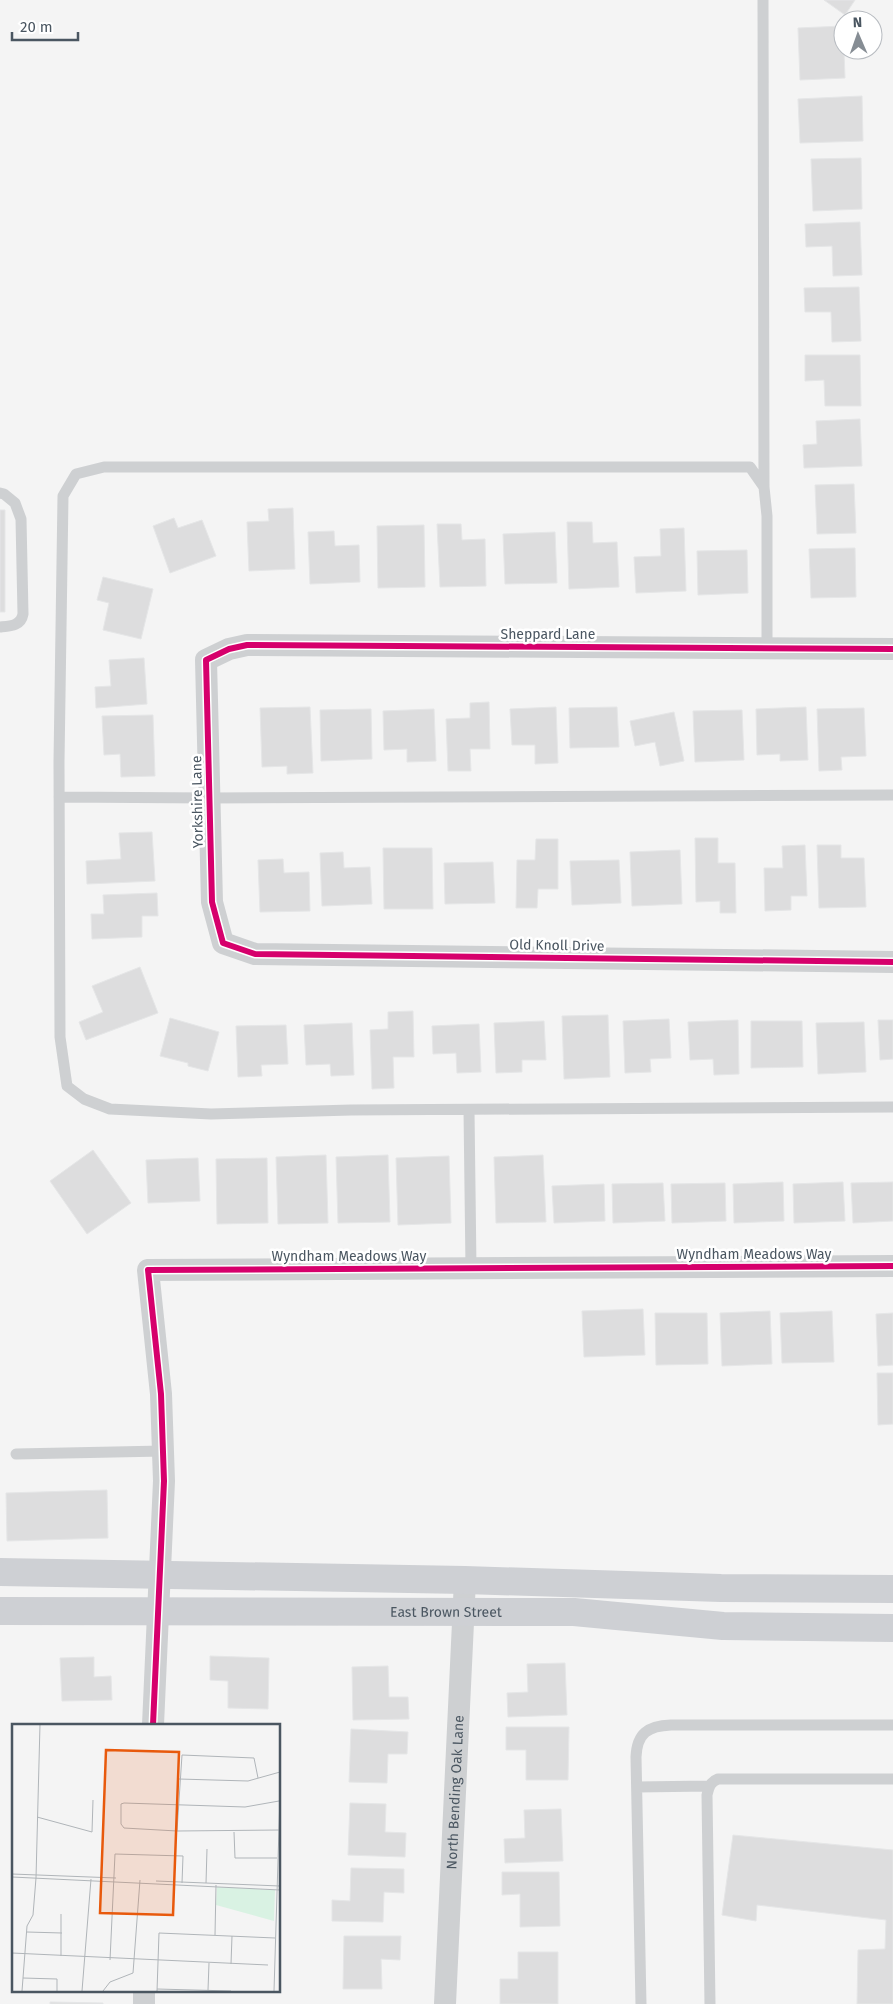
<svg xmlns="http://www.w3.org/2000/svg" width="893" height="2004" font-family="'Fira Sans',sans-serif">
  <style>
    .building { fill: #ddddde; stroke: #e5e6e7 }
    .lines { fill: none; stroke-linecap: round; stroke-linejoin: round }
    .service { stroke: #ced0d2; stroke-width: 11 }
    .minor { stroke: #ced0d2; stroke-width: 22 }
    .secondary { stroke: #ced0d4; stroke-width: 28 }
    .cycleway-casing { stroke: #fff; stroke-width: 9 }
    .cycleway { stroke: #d6006c; stroke-width: 6 }
    .labels { text-anchor: middle; stroke-width: 5; stroke-linejoin: round; paint-order: stroke }
    .street-label { font-size: 14px; fill: #4a5661; stroke: #fff }
    .inset-road { fill: none; stroke: #b0b5b9; stroke-width: 1 }
    .view { fill: #e8590c; fill-opacity: 0.15; stroke: #e8590c; stroke-width: 2.5 }
    .inset-edge { fill: none; stroke: #4a5661; stroke-width: 2.5 }
  </style>
  <rect width="100%" height="100%" fill="#f4f4f4"/>
  <!-- building -->
  <path class="building" d="M 824,0 L 855,0 L 845,15 Z
    M 843,26 L 845,78 L 800,80 L 798,28 Z
    M 862,96 L 863,141 L 800,143 L 798,99 Z
    M 861,158 L 862,209 L 813,211 L 811,159 Z
    M 860,222 L 862,275 L 833,276 L 832,246 L 806,247 L 805,224 Z
    M 859,287 L 861,341 L 832,342 L 831,312 L 805,312 L 804,288 Z
    M 805,355 L 860,355 L 861,406 L 825,406 L 824,380 L 805,381 Z
    M 860,419 L 862,466 L 804,468 L 803,445 L 817,444 L 816,421 Z
    M 854,484 L 856,533 L 817,534 L 815,485 Z
    M 293,508 L 295,569 L 249,571 L 247,522 L 269,521 L 268,509 Z
    M 0,510 L 5,510 L 5,612 L 0,612 Z
    M 174,518 L 178,528 L 202,520 L 216,556 L 170,573 L 153,526 Z
    M 567,522 L 592,522 L 593,543 L 617,542 L 619,587 L 569,589 Z
    M 437,524 L 461,524 L 462,540 L 485,539 L 486,586 L 440,587 Z
    M 424,525 L 425,587 L 378,588 L 377,526 Z
    M 684,528 L 686,591 L 636,593 L 634,557 L 661,556 L 660,529 Z
    M 334,531 L 335,546 L 359,545 L 360,582 L 310,584 L 308,532 Z
    M 555,532 L 557,583 L 505,584 L 503,534 Z
    M 855,548 L 856,597 L 811,598 L 809,549 Z
    M 747,550 L 748,593 L 698,595 L 697,551 Z
    M 103,577 L 153,589 L 141,639 L 103,630 L 109,603 L 97,600 Z
    M 144,658 L 147,704 L 96,708 L 95,687 L 111,686 L 109,660 Z
    M 489,702 L 490,749 L 470,749 L 471,771 L 448,771 L 446,719 L 470,718 L 470,703 Z
    M 310,707 L 313,773 L 287,774 L 287,766 L 262,767 L 260,708 Z
    M 556,707 L 558,763 L 535,764 L 535,745 L 512,745 L 510,709 Z
    M 617,707 L 619,747 L 570,748 L 569,708 Z
    M 806,707 L 808,760 L 780,761 L 780,754 L 757,755 L 756,709 Z
    M 864,708 L 866,756 L 841,757 L 842,770 L 819,771 L 817,709 Z
    M 371,709 L 372,759 L 321,761 L 320,710 Z
    M 434,709 L 436,761 L 407,762 L 407,749 L 384,750 L 383,711 Z
    M 742,710 L 744,760 L 695,762 L 693,711 Z
    M 674,712 L 684,761 L 660,766 L 655,742 L 635,746 L 630,721 Z
    M 153,715 L 155,776 L 121,777 L 120,754 L 104,755 L 102,716 Z
    M 152,832 L 155,881 L 87,884 L 86,861 L 121,859 L 119,833 Z
    M 695,838 L 718,838 L 718,863 L 735,863 L 736,913 L 720,913 L 720,901 L 696,902 Z
    M 536,839 L 558,839 L 558,889 L 538,889 L 537,908 L 516,908 L 517,860 L 535,860 Z
    M 805,845 L 807,896 L 791,896 L 791,910 L 765,911 L 764,868 L 783,868 L 782,846 Z
    M 817,845 L 841,845 L 841,858 L 864,858 L 866,907 L 819,908 Z
    M 383,848 L 432,848 L 433,909 L 384,909 Z
    M 680,850 L 682,904 L 632,906 L 630,852 Z
    M 343,852 L 344,868 L 370,867 L 372,904 L 322,906 L 320,853 Z
    M 283,859 L 284,873 L 309,872 L 310,911 L 260,912 L 258,860 Z
    M 619,860 L 621,903 L 572,905 L 570,861 Z
    M 493,862 L 495,903 L 445,904 L 444,863 Z
    M 157,893 L 158,916 L 142,916 L 142,937 L 92,939 L 91,914 L 104,914 L 103,895 Z
    M 140,967 L 158,1013 L 86,1040 L 79,1022 L 103,1012 L 92,986 Z
    M 413,1011 L 414,1057 L 393,1057 L 394,1088 L 372,1089 L 370,1030 L 388,1029 L 388,1012 Z
    M 608,1015 L 610,1077 L 564,1079 L 562,1016 Z
    M 170,1018 L 219,1032 L 208,1071 L 188,1066 L 188,1063 L 160,1056 Z
    M 669,1019 L 671,1058 L 650,1059 L 651,1072 L 625,1073 L 623,1021 Z
    M 738,1020 L 739,1074 L 714,1075 L 713,1059 L 690,1060 L 688,1022 Z
    M 878,1020 L 893,1020 L 893,1059 L 880,1060 Z
    M 544,1021 L 546,1060 L 522,1060 L 522,1072 L 496,1073 L 494,1023 Z
    M 751,1021 L 802,1021 L 803,1067 L 751,1068 Z
    M 864,1022 L 866,1072 L 818,1074 L 816,1023 Z
    M 352,1023 L 354,1075 L 331,1076 L 330,1064 L 306,1065 L 304,1025 Z
    M 479,1024 L 481,1072 L 457,1073 L 456,1053 L 433,1054 L 432,1026 Z
    M 286,1025 L 288,1064 L 261,1065 L 262,1076 L 238,1077 L 236,1026 Z
    M 93,1150 L 131,1203 L 87,1234 L 50,1181 Z
    M 326,1155 L 328,1223 L 278,1224 L 276,1157 Z
    M 388,1155 L 390,1222 L 338,1223 L 336,1157 Z
    M 543,1155 L 546,1222 L 496,1223 L 494,1157 Z
    M 449,1156 L 451,1223 L 398,1225 L 396,1158 Z
    M 198,1158 L 200,1201 L 148,1203 L 146,1160 Z
    M 267,1158 L 268,1223 L 217,1224 L 216,1159 Z
    M 783,1182 L 784,1221 L 734,1223 L 733,1184 Z
    M 843,1182 L 845,1221 L 794,1223 L 793,1184 Z
    M 893,1182 L 893,1221 L 853,1223 L 851,1183 Z
    M 663,1183 L 665,1221 L 613,1223 L 612,1184 Z
    M 725,1183 L 726,1221 L 672,1223 L 671,1184 Z
    M 604,1184 L 605,1221 L 554,1223 L 552,1186 Z
    M 643,1309 L 645,1355 L 584,1357 L 582,1311 Z
    M 770,1311 L 772,1364 L 722,1366 L 720,1313 Z
    M 832,1311 L 834,1362 L 782,1363 L 780,1313 Z
    M 655,1313 L 707,1313 L 708,1364 L 656,1365 Z
    M 893,1313 L 893,1365 L 878,1366 L 876,1314 Z
    M 877,1373 L 893,1373 L 893,1424 L 878,1425 Z
    M 107,1490 L 108,1538 L 7,1541 L 6,1493 Z
    M 210,1656 L 269,1658 L 268,1709 L 228,1708 L 228,1681 L 210,1680 Z
    M 94,1657 L 94,1677 L 111,1676 L 112,1700 L 62,1701 L 60,1658 Z
    M 565,1663 L 567,1715 L 508,1717 L 507,1693 L 528,1692 L 527,1664 Z
    M 388,1666 L 389,1697 L 408,1697 L 409,1719 L 353,1720 L 352,1667 Z
    M 506,1727 L 569,1727 L 568,1780 L 526,1780 L 526,1750 L 506,1750 Z
    M 351,1729 L 408,1732 L 407,1754 L 388,1754 L 387,1783 L 349,1782 Z
    M 350,1803 L 386,1804 L 385,1832 L 406,1833 L 405,1857 L 348,1855 Z
    M 561,1809 L 563,1861 L 505,1863 L 504,1839 L 525,1838 L 524,1810 Z
    M 733,1835 L 893,1850 L 893,2004 L 857,2004 L 858,1950 L 885,1949 L 886,1920 L 757,1905 L 756,1921 L 722,1915 Z
    M 351,1868 L 404,1869 L 404,1893 L 384,1892 L 383,1922 L 332,1921 L 332,1900 L 350,1901 Z
    M 502,1872 L 559,1872 L 560,1926 L 520,1927 L 520,1894 L 502,1895 Z
    M 344,1936 L 401,1936 L 400,1960 L 381,1959 L 382,1989 L 343,1989 Z
    M 518,1952 L 558,1952 L 558,2004 L 500,2004 L 500,1979 L 518,1979 Z
    M 50,2002 L 103,2003 L 103,2004 L 50,2004 Z"/>
  <g class="lines">
    <!-- service -->
    <path class="service" d="M 763,0 L 764,487
      M 0,493 L 4,494 L 15,503 L 21,519 L 23,614 C 21,626 10,626 0,627
      M 767,648 L 767,516 L 764,487 L 750,467 L 104,467 L 76,474 L 63,496 L 59,762 L 60,1037 L 67,1086 L 84,1099 L 110,1109 L 211,1114 L 351,1110 L 893,1107
      M 59,797 L 210,798 L 893,795
      M 469,1110 L 471,1268
      M 16,1454 L 163,1451
      M 637,1787 L 709,1786
      M 641,2004 L 636,1757 C 637,1733 648,1726 671,1725 L 893,1725
      M 710,2004 L 707,1795 C 709,1787 710,1782 718,1779 L 893,1779"/>
    <!-- minor -->
    <g class="minor">
      <path d="M 893,649 L 247,645 L 229,649 L 206,660 L 212,902 L 223,943 L 255,954 L 893,962"/>
      <path d="M 153,1725 L 164,1481 L 161,1394 L 148,1270 L 893,1266"/>
      <path d="M 144,2004 L 144,1990"/>
      <path id="s1" d="M 445,2004 L 465,1580"/>
    </g>
    <!-- secondary -->
    <g class="secondary">
      <path d="M 0,1572 L 465,1580 L 721,1588 L 893,1589"/>
      <path id="s2" d="M 0,1611 L 574,1612 L 723,1626 L 893,1628"/>
    </g>
    <defs>
      <path id="cycleway" d="M 893,649 L 247,645 L 229,649 L 206,660 L 212,902 L 223,943 L 255,954 L 893,962
        M 153,1725 L 164,1481 L 161,1394 L 148,1270 L 893,1266"/>
    </defs>
    <!-- cycleway casing -->
    <use href="#cycleway" class="cycleway-casing"/>
    <!-- cycleway -->
    <use href="#cycleway" class="cycleway"/>
  </g>
  <g class="labels">
    <!-- street labels -->
    <g class="street-label">
      <text x="548" y="639">Sheppard Lane</text>
      <text transform="translate(197 802) rotate(-91)" y="5">Yorkshire Lane</text>
      <text transform="translate(557 945) rotate(1)" y="5">Old Knoll Drive</text>
      <text x="754" y="1259">Wyndham Meadows Way</text>
      <text x="349" y="1261">Wyndham Meadows Way</text>
      <text dy="5" stroke="none"><textPath href="#s2" startOffset="446">East Brown Street</textPath></text>
      <text dy="5" stroke="none"><textPath href="#s1" startOffset="212">North Bending Oak Lane</textPath></text>
    </g>
  </g>
  <!-- overview -->
  <g transform="translate(12 1724)">
    <rect width="268" height="268" fill="#f4f4f4"/>
    <path d="M 205,163 L 263,166 L 262,197 L 204,181 Z" fill="#d9f2e3"/>
    <path class="inset-road" d="M 167,55 L 236,57 L 268,48M 267,77 L 233,83 L 112,79 L 109,80 L 109,100 L 112,104 L 165,107 L 268,106M 25,93 L 80,108 L 81,76M 165,107 L 170,31 L 242,34 L 246,54M 222,108 L 223,134 L 265,134M 0,150 L 104,154M 0,153 L 268,166M 144,157 L 268,162M 194,159 L 195,125M 15,208 L 50,209M 203,211 L 204,161M 0,229 L 256,241M 49,232 L 49,190M 98,236 L 103,130 L 171,132 L 170,159M 219,240 L 220,212M 11,254 L 45,255 L 45,267M 145,265 L 219,267M 196,266 L 197,239M 10,267 L 15,202 L 21,191 L 24,154 L 28,0M 70,267 L 79,155M 91,267 L 98,258 L 121,249 L 128,156M 145,267 L 147,209 L 263,214M 262,267 L 268,71"/>
    <path class="view" d="M 94,26 L 167,28 L 161,191 L 88,189 Z"/>
    <rect width="268" height="268" class="inset-edge"/>
  </g>
  <!-- north arrow -->
  <g transform="translate(858 35) rotate(358)"><circle r="24" fill="#ffffff" stroke="#b7bbc0"/>
  <path d="M0-4L9 19L0 12L-9 19Z" fill="#868d94"/>
  <text y="-8" font-size="14" font-weight="bold" text-anchor="middle" fill="#4a5661">N</text>
  </g>
  <!-- scale -->
  <path d="M12 32v8h66v-8" fill="none" stroke="#4a5661" stroke-width="2.5"/>
  <text x="20" y="32" font-size="15" fill="#4a5661" stroke="#ffffff" stroke-width="4" paint-order="stroke">20 m</text>
</svg>
